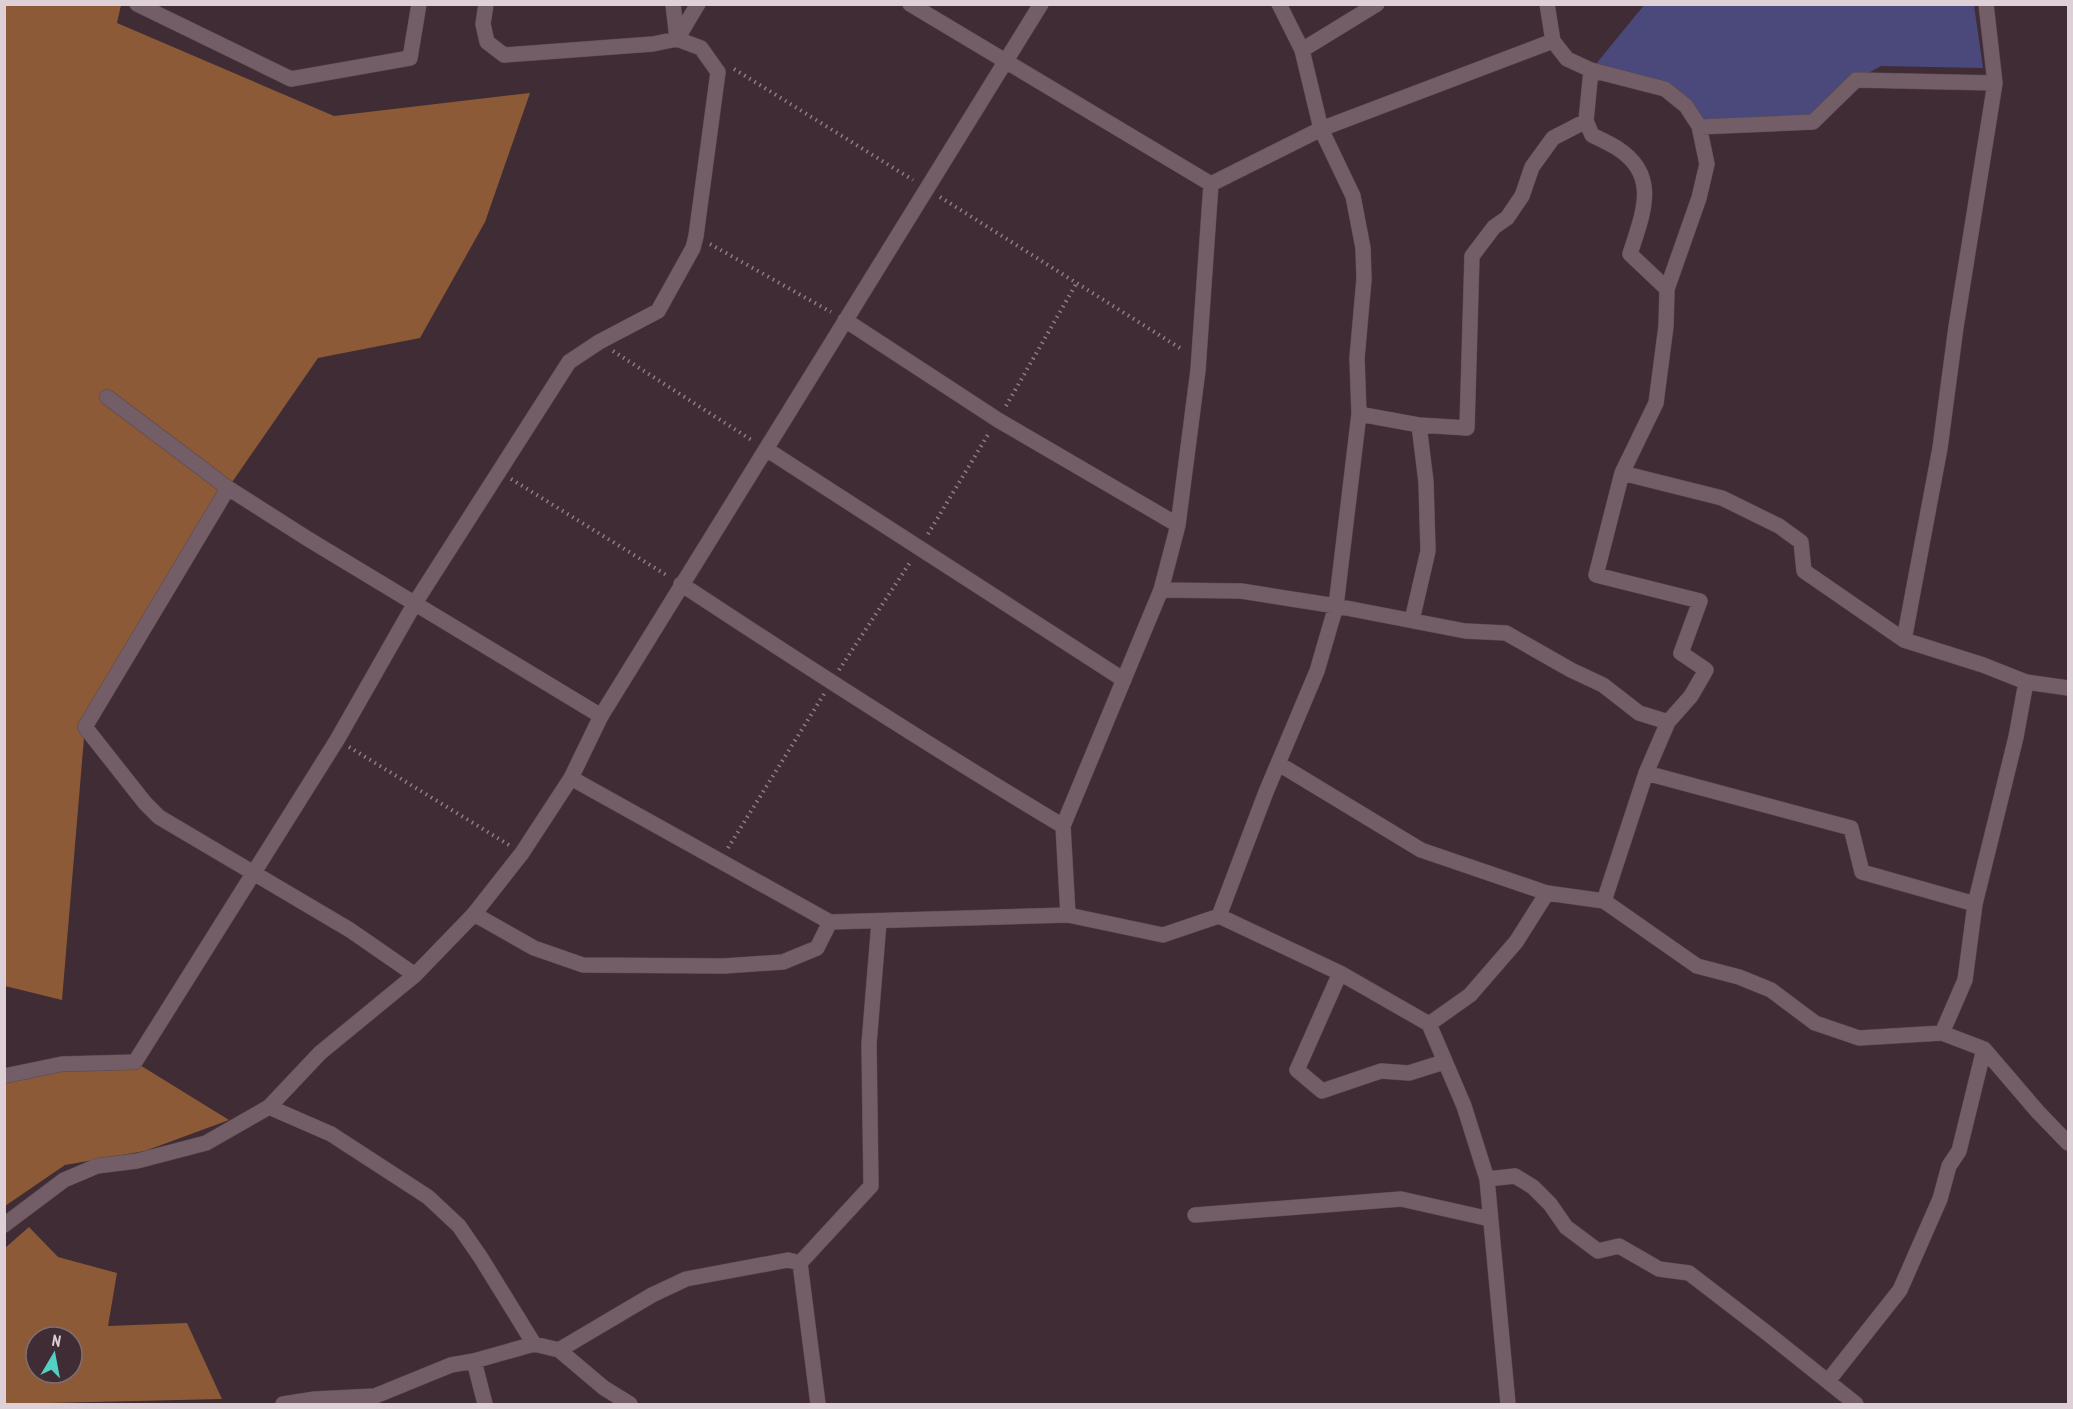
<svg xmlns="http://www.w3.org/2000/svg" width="2073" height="1409" font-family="'PT Sans Narrow',sans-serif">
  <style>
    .forest { fill: #8d5a37; fill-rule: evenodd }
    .water { fill: #4b497b }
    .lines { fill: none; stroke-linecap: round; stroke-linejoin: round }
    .street-casing { stroke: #594950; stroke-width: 16 }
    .secondary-casing { stroke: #594950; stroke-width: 16 }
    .path { stroke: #8e7e86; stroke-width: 4; stroke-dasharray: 1.5 4.5; stroke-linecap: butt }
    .street { stroke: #735d67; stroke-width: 15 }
    .secondary { stroke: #735d67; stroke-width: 15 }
  </style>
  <rect width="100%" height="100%" fill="#3f2c35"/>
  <!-- forest -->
  <path class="forest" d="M 5,5 L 121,5 L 117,23 L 334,116 L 530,93 L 485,222 L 420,338 L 318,358 L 228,488 L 85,726 L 62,1000 L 5,986 Z
    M 135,1062 L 229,1120 L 145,1151 L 65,1165 L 5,1206 L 5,1076 Z
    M 29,1227 L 58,1257 L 117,1273 L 108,1326 L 187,1323 L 222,1399 L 5,1404 L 5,1248 ZM 36,1337 L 72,1337 L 72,1373 L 36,1373 Z"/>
  <!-- water -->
  <path class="water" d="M 1645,4 L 1974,5 L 1983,68 L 1881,66 L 1856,80 L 1813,122 L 1699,127 L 1665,89 L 1591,70 Z"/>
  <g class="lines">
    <defs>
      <path id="street" d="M 137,4 L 291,79 L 410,58 L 419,4
        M 673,4 L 677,39
        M 910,4 L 1211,184
        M 1279,4 L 1302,50 L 1321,129 L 1353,196 L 1363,248 L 1364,279 L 1357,358 L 1359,414 L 1336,606 L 1317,671 L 1266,792 L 1219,916 L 1340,973 L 1429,1024 L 1464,1106 L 1487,1179 L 1508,1404
        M 1547,4 L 1553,41 L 1567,59 L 1591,70 L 1586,121 L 1592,135 C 1600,139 1609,143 1617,148 C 1661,176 1642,215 1630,254 L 1667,289 L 1666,326 L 1656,403 L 1622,473 L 1596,575 L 1700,601 L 1681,653 L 1706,670 L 1691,696 L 1668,722 L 1646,773 L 1604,901
        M 677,39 L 698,4
        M 1302,50 L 1377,4
        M 1591,70 L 1665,89 L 1686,106 L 1699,126 L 1707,164 L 1699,198 L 1667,289
        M 1699,127 L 1813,122 L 1856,80 L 1995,83
        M 1211,184 L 1321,129 L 1553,41
        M 845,320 L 998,420 L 1178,525
        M 107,397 L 228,488
        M 1359,414 L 1419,425 L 1426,482 L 1428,551 L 1412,620
        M 1419,425 L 1467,428 L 1472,256 L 1494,227 L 1507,218 L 1522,196 L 1532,167 L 1553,138 L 1586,121
        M 766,449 L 1124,680
        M 1622,473 L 1722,498 L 1779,526 L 1801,542 L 1804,571 L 1904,640 L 1983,665 L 2026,682 L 2068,688
        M 681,584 C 807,667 934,749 1063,826
        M 1161,590 L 1241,591 L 1336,606 L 1465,631 L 1506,633 L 1571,670 L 1603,685 L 1639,713 L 1668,722
        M 1904,640 L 1940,448 L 1956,327 L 1995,83 L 1986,4
        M 1279,764 L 1421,850 L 1547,893 L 1604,901 L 1697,966 L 1739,977 L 1771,990 L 1815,1023 L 1859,1038 L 1942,1033 L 1984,1049 L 2038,1112 L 2068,1143
        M 1646,773 L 1851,828 L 1862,872 L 1975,904
        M 1068,915 L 1063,826 L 1161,590 L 1178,525 L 1198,370 L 1211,184
        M 1340,973 L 1297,1070 L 1322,1091 L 1381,1071 L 1409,1073 L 1444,1062
        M 415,975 L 350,930 L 159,817 L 145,803 L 85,727 L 228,488 L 308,539 L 601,716 L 1041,4
        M 1429,1024 L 1470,995 L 1516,942 L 1547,893
        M 1942,1033 L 1965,980 L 1975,904 L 2016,737 L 2026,682
        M 320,1053 L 415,975 L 474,914 L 534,948 L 583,965 L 724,966 L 783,962 L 817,948 L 830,922
        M 4,1076 L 62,1064 L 135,1062 L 337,740 L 415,603 L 569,362 L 599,342 L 658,311 L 693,248 L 696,236 L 718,72 L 701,48 L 677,39 L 653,44 L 504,55 L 487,42 L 483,24 L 486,4
        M 269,1107 L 331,1134 L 428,1197 L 459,1226 L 481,1258 L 534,1344
        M 1487,1179 L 1515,1176 L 1533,1187 L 1550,1204 L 1566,1227 L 1598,1251 L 1619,1246 L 1659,1269 L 1689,1273 L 1767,1333 L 1856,1404
        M 1195,1215 L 1401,1199 L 1490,1219
        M 559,1350 L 652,1295 L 686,1279 L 788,1260 L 800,1263
        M 474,1361 L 485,1404
        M 1828,1381 L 1900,1290 L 1940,1199 L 1949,1166 L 1959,1151 L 1984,1049
        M 283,1404 L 315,1399 L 375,1396 L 451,1365 L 474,1361 L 534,1344 L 559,1350 L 604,1388 L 630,1404
        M 818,1404 L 800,1263 L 871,1186 L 869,1044 L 879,922"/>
      <path id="secondary" d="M 571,778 L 830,922 L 1068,915 L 1163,935 L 1219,916
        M 474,914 L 522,853 L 571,778 L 601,716
        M 4,1225 L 64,1180 L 97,1166 L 137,1161 L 206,1143 L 269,1107 L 320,1053"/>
    </defs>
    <!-- street casing -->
    <use href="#street" class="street-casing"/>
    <!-- secondary casing -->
    <use href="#secondary" class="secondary-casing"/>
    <!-- path -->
    <path class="path" d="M 734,69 L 913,180
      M 940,197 L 1183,350
      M 710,244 L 831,312
      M 613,351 L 753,441
      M 1006,406 L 1076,284
      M 511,479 L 668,576
      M 928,534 L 989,433
      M 839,670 L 911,561
      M 349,747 L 509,845
      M 728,848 L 824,694"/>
    <!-- street -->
    <use href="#street" class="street"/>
    <!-- secondary -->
    <use href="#secondary" class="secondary"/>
  </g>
  <!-- border -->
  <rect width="2073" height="1409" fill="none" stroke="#ddd0d6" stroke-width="12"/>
  <!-- north arrow -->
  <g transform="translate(54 1355) rotate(10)"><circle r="28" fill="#3f2c35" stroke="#7e6e75" stroke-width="1.5"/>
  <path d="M0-4.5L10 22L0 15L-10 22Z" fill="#55cec4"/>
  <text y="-9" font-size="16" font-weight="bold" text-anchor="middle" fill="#ddd0d6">N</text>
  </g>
</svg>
